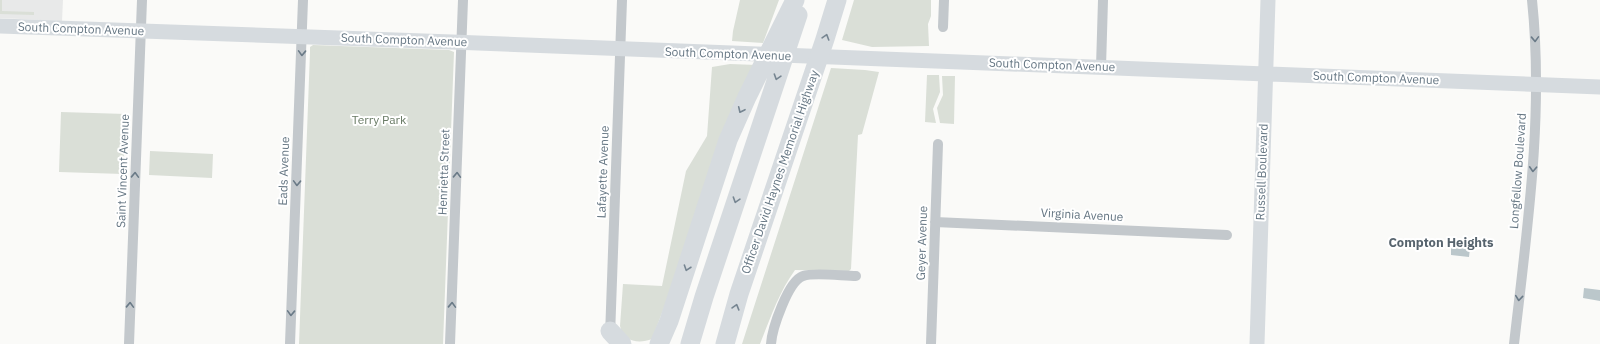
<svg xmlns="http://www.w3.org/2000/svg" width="1600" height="344" font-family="'IBM Plex Sans',sans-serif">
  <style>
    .built { fill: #e8e9e9 }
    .green { fill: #dadfd7 }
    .water { fill: #bbc7cb }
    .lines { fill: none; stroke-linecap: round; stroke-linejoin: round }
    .street { stroke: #c3c8cc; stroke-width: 10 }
    .secondary { stroke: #d6dbdf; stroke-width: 15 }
    .highway { stroke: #d6dbdf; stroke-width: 19 }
    .oneway { stroke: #768591 }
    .oneway2 { stroke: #6a7a87 }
    .labels { text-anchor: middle; stroke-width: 4; stroke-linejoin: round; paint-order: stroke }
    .street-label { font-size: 12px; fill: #657683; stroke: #fff }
    .park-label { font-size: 12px; fill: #687a64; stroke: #fff }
    .neighbourhood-label { font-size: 13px; font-weight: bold; fill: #57646e; stroke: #fff }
  </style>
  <rect width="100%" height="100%" fill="#fafaf8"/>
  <!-- built -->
  <path class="built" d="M 0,0 L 63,0 L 62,21 L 0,18 Z"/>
  <!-- green -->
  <path class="green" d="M 0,0 L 2,0 L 2,11 L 34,12 L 34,15 L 0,14 Z
    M 740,0 L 779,0 L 763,43 L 732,41 L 733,31 Z
    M 854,0 L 931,0 L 931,16 L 928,24 L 929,46 L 872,47 L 842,40 Z
    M 313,45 L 449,50 L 454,52 L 443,344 L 299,344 L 310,52 L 310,47 Z
    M 730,64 L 757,65 L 652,339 C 639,344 623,342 620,326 L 623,284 L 662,286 L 686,171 L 707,136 L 712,67 Z
    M 831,68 L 865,70 L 879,72 L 862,134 L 858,135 L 851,269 L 849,271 L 795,270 C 779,292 770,319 760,344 L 742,344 Z
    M 927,75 L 939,75 L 940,92 L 933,109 L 936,123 L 925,122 Z
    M 942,76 L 955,76 L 954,124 L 940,123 L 937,108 L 943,95 Z
    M 61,112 L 126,114 L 123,174 L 59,172 Z
    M 150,151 L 213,154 L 212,178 L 149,175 Z"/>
  <!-- water -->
  <path class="water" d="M 1451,247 L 1470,248 L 1469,257 L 1451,255 Z
    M 1584,288 L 1600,290 L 1600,301 L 1583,298 Z"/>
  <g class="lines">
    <!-- street -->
    <path class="street" d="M 943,27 L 944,0
      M 1101,67 L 1103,0
      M 935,222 L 1227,235
      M 610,336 L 622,0
      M 129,344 L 142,0
      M 290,344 L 303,0
      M 450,344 L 463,0
      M 771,344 C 772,329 788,281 803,276 C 814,272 843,276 856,276
      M 931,344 L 938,144
      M 1514,344 C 1527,230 1544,115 1532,0"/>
    <!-- secondary -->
    <path class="secondary" d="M 0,26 L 452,42 L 1600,87
      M 1257,344 L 1268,0"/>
    <!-- highway -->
    <path class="highway" d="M 610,331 L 622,344
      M 659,344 L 669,321 L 728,140 L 747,97 L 795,0
      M 690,344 L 704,297 L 798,15
      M 725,344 L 739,294 L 825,39 L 837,0"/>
  </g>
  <!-- one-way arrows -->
  <defs><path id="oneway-chevron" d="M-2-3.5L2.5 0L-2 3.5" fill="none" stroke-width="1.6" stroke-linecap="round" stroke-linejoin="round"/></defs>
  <g class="oneway">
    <use href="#oneway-chevron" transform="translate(826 37) rotate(-73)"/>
    <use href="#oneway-chevron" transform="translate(777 77) rotate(108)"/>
    <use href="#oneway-chevron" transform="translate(741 110) rotate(115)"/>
    <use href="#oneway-chevron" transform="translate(736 200) rotate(108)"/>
    <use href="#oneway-chevron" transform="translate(687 268) rotate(109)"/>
    <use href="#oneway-chevron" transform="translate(736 307) rotate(-74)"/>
  </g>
  <g class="oneway2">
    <use href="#oneway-chevron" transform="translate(1535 39) rotate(88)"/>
    <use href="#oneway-chevron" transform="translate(302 53) rotate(92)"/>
    <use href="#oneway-chevron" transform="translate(1533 169) rotate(93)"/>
    <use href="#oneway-chevron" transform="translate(135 175) rotate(-88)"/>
    <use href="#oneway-chevron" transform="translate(457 175) rotate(-88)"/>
    <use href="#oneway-chevron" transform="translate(297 183) rotate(92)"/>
    <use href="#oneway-chevron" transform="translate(1519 298) rotate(96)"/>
    <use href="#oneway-chevron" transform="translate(130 305) rotate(-88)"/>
    <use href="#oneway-chevron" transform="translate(452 305) rotate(-88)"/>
    <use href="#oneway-chevron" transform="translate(291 313) rotate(92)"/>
  </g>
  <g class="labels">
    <!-- street labels -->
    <g class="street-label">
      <text transform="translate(81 29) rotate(2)" y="4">South Compton Avenue</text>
      <text transform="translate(404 40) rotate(2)" y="4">South Compton Avenue</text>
      <text transform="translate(728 54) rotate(2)" y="4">South Compton Avenue</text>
      <text transform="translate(1052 65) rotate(2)" y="4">South Compton Avenue</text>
      <text transform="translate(1376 78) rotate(2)" y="4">South Compton Avenue</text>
      <text transform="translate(123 171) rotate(-88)" y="4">Saint Vincent Avenue</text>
      <text transform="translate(284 171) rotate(-88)" y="4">Eads Avenue</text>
      <text transform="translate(1518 171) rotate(-86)" y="4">Longfellow Boulevard</text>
      <text transform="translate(444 172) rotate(-88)" y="4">Henrietta Street</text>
      <text transform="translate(603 172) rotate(-88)" y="4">Lafayette Avenue</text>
      <text transform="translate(780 172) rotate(-71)" y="4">Officer David Haynes Memorial Highway</text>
      <text transform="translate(1262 172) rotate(-88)" y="4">Russell Boulevard</text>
      <text transform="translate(1082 215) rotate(3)" y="4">Virginia Avenue</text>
      <text transform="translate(922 243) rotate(-88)" y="4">Geyer Avenue</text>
    </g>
    <!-- park labels -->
    <g class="park-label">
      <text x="379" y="124">Terry Park</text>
    </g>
    <!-- neighbourhood labels -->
    <g class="neighbourhood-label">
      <text x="1441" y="247">Compton Heights</text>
    </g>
  </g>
</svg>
